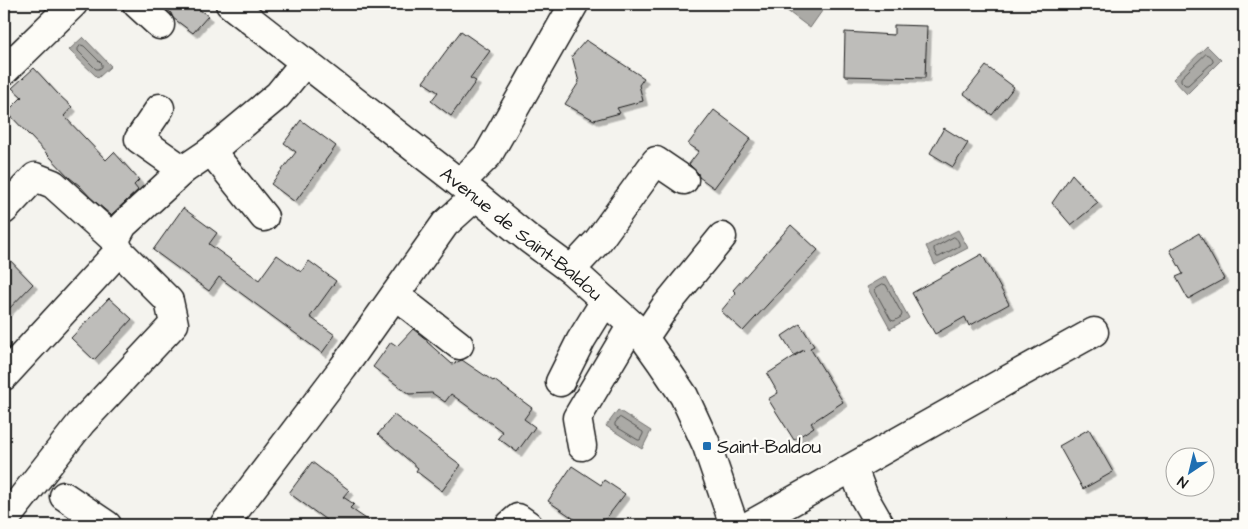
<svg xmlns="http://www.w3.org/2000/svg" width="1248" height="529" font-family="'Architects Daughter',sans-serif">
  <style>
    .water { fill: #abaaa6; stroke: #72716f }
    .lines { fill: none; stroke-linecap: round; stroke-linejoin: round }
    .shore { stroke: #555553; stroke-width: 1 }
    .building { fill: #bebdba; stroke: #1c1c1c; filter: url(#shadow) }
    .minor-casing { stroke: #1c1c1c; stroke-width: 31 }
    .minor { stroke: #fdfcf7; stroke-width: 28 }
    .poi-dot { fill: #1f6fb2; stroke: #fdfcf7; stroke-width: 2 }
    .labels { text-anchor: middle; stroke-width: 4.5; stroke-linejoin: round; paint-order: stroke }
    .street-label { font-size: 19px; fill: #1c1c1c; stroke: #fdfcf7 }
    .poi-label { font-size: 19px; fill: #1c1c1c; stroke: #fdfcf7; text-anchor: start }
  </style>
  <defs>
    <filter id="shadow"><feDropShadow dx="4.5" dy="4.5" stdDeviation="0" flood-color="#0004"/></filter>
  </defs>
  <rect width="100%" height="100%" fill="#f4f3ee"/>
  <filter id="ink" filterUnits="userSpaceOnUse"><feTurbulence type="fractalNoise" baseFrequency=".02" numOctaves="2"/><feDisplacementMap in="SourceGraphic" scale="10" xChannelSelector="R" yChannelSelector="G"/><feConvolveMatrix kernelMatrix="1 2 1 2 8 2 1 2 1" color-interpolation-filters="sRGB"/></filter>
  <g filter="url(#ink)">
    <!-- water -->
    <path class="water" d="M 778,4 L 812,4 L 822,11 L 810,28 Z
      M 83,37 L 111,66 L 98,78 L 69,50 Z
      M 1207,46 L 1221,60 L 1187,94 L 1173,79 Z
      M 958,230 L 968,248 L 935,265 L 926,246 Z
      M 886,276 L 909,318 L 890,329 L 867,287 Z
      M 618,410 L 651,431 L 642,449 L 606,426 Z"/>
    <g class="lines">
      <!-- shore -->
      <path class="shore" d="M 81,45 L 84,46 L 102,64 L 102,67 L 99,69 L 96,69 L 78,51 L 78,49 Z
        M 1206,54 C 1209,54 1214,58 1213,62 L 1188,85 L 1185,85 L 1181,81 L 1181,78 Z
        M 954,237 C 957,238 960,243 959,246 L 939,257 L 937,257 L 934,250 L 934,248 Z
        M 883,284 L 886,285 L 902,314 L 901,317 L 894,321 L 891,320 L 875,291 L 876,288 Z
        M 621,418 L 643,432 L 643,434 L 640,440 L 638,440 L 615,426 L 615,423 L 619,418 Z"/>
    </g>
    <!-- building -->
    <path class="building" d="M 160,4 L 192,4 L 208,16 L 193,33 L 173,18 L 171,13 Z
      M 894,25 L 927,26 L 925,78 L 844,76 L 845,32 L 894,35 Z
      M 461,31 L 490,51 L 470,78 L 476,81 L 451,116 L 431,101 L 438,92 L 423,82 Z
      M 586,40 L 644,78 L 639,85 L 643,101 L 617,108 L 620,113 L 594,120 L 565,104 L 579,82 L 572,56 Z
      M 986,66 L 1014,87 L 992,115 L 964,94 Z
      M 34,68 L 58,94 L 72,107 L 64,116 L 106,160 L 114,152 L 139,180 L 134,185 L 138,190 L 111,215 L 91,198 L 79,185 L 75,182 L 70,178 L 7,112 L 22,97 L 12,88 Z
      M 714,110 L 751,138 L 714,188 L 699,177 L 698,173 L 689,164 L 699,151 L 688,144 Z
      M 301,120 L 336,146 L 295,202 L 271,184 L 296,152 L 284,143 Z
      M 944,128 L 968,143 L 953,167 L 930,153 Z
      M 1072,174 L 1098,203 L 1071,225 L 1052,203 Z
      M 183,208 L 217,233 L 209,244 L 259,280 L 277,255 L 301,272 L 309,261 L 336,281 L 310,317 L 335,335 L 322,353 L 219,277 L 209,291 L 153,250 Z
      M 791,225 L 818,250 L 743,331 L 721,311 L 736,293 L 733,290 Z
      M 1199,233 L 1224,279 L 1188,299 L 1176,277 L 1183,274 L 1170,250 Z
      M 4,254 L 33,284 L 4,314 Z
      M 982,254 L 1009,304 L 969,326 L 965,317 L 935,334 L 912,293 Z
      M 109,298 L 132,319 L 94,360 L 71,338 Z
      M 800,324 L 814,346 L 810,348 L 843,402 L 811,423 L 814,427 L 794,440 L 768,399 L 778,393 L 767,374 L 804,350 L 794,355 L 782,336 Z
      M 413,329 L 427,340 L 427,342 L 452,364 L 462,360 L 493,381 L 494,380 L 532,408 L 524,419 L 535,427 L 517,452 L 498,438 L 503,432 L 451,394 L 445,402 L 432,393 L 409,394 L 373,367 L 391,342 L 397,346 Z
      M 394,415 L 461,465 L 442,491 L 416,471 L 418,468 L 378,434 Z
      M 1089,429 L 1113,472 L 1083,489 L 1059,446 Z
      M 312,462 L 349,490 L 343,497 L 354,504 L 350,508 L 375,525 L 333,525 L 289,493 Z
      M 572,466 L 601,485 L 604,480 L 625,494 L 601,525 L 583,525 L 548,501 Z"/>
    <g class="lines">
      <defs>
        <g id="minor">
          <path d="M 137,4 L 160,25"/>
          <path id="s1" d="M 230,4 L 476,196 L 529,239 L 571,270 L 632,325 L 644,338 L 661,362 L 684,396 L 707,446 L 734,525"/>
          <path d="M 4,71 L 73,4"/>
          <path d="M 160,108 L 139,139 L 183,170"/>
          <path d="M 211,151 L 264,217"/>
          <path d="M 460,183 L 488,155 L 574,4"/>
          <path d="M 4,210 L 35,177 L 53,184 L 115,240 L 119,251 L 169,301 L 174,324 L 81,423 L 4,521"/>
          <path d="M 115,240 L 123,225 L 183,170 L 211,151 L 278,95 L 305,62"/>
          <path d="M 571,270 L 598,241 L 656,161 L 684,180"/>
          <path d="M 395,295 L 459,345"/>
          <path d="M 644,338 L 665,307 L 722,237"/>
          <path d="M 4,376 L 119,251"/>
          <path d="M 560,382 L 581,340 L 605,301"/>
          <path d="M 582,446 L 577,418 L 632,325"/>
          <path d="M 853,468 L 864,497 L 880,525"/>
          <path d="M 64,496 L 107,525"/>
          <path d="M 224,525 L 343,368 L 445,224 L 476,196"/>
          <path d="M 510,525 L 518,518 L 528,525"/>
          <path d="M 750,525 L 1002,383 L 1094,332"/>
        </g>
      </defs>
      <!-- minor casing -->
      <use href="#minor" class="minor-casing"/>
      <!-- minor -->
      <use href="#minor" class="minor"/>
    </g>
  </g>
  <!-- markers -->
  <rect class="poi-dot" x="702" y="441" width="10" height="10" rx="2.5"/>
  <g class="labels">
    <!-- street labels -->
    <g class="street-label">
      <text dy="7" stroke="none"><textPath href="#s1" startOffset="371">Avenue de Saint-Baldou</textPath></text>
    </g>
    <!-- poi labels -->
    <g class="poi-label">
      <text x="717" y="453">Saint-Baldou</text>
    </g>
  </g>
  <!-- margin -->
  <rect width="1248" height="529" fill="none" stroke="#fdfcf7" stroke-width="20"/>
  <rect x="10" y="10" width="1228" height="509" fill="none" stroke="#1c1c1c" stroke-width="2" filter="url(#ink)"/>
  <!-- north arrow -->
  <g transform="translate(1190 472) rotate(215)"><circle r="24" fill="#fdfcf7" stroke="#a3a29f"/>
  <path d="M0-4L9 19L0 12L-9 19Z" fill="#1f6fb2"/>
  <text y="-8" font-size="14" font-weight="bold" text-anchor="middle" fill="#1c1c1c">N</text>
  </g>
</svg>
